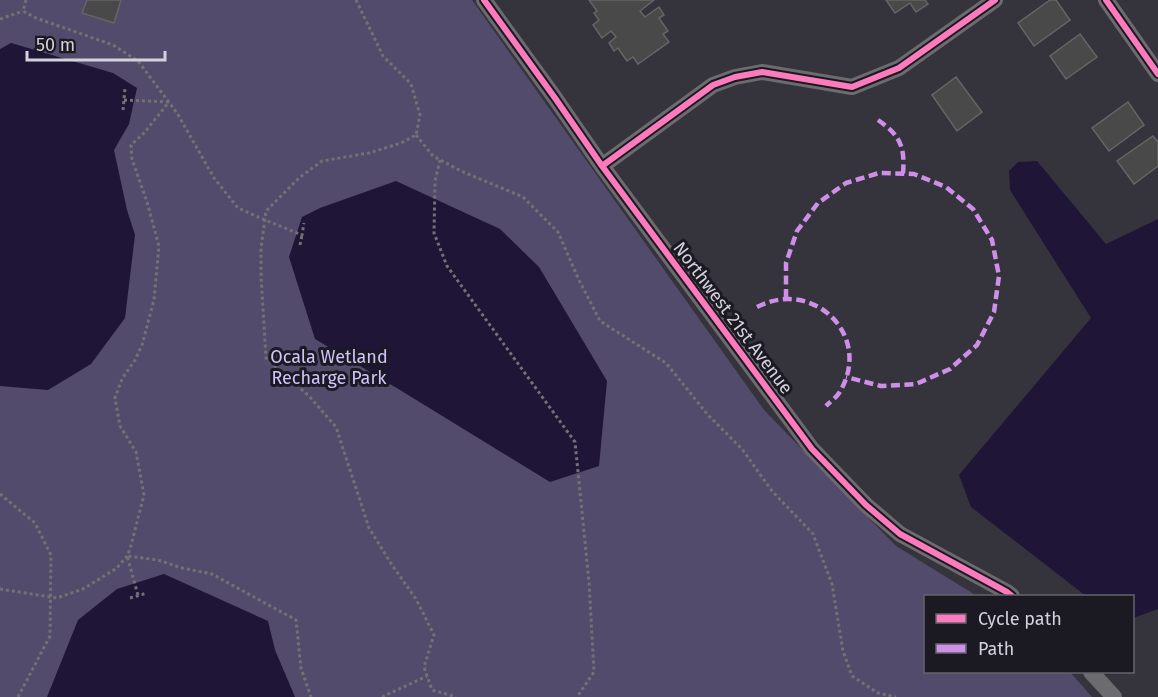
<svg xmlns="http://www.w3.org/2000/svg" width="1158" height="697" font-family="'Fira Sans',sans-serif">
  <style>
    .green { fill: #524b6b }
    .water { fill: #1f1537 }
    .building { fill: #4a4949; stroke: #666464; stroke-width: 1.5 }
    .lines { fill: none; stroke-linecap: round; stroke-linejoin: round }
    .path { stroke: #727276; stroke-width: 3; stroke-dasharray: 3 3; stroke-linecap: butt }
    .street { stroke: #6c6b70; stroke-width: 16 }
    .quiet { stroke: #ce8fe9; stroke-width: 4.5; stroke-dasharray: 9 4.5; stroke-linecap: butt }
    .cycleway-casing { stroke: #1b1921; stroke-width: 10 }
    .cycleway { stroke: #fd7abc; stroke-width: 6 }
    .labels { text-anchor: middle; stroke-width: 6; stroke-linejoin: round; paint-order: stroke }
    .street-label { font-size: 18px; fill: #d3d1dc; stroke: #1b1921 }
    .park-label { font-size: 18px; fill: #d0c4fc; stroke: #1b1921 }
  </style>
  <rect width="100%" height="100%" fill="#35343c"/>
  <!-- green -->
  <path class="green" d="M 0,0 L 472,0 L 764,410 L 896,546 L 977,596 L 926,596 L 926,672 L 1070,672 L 1092,697 L 0,697 Z"/>
  <!-- water -->
  <path class="water" d="M 11,43 L 113,73 L 137,88 L 129,124 L 114,150 L 127,210 L 135,235 L 125,318 L 91,364 L 48,390 L 0,386 L 0,49 Z
    M 1037,161 L 1106,244 L 1158,219 L 1158,609 L 1133,618 L 1132,596 L 1086,596 L 971,507 L 959,475 L 1091,318 L 1010,190 L 1009,171 L 1018,162 Z
    M 396,181 L 500,229 L 539,267 L 607,381 L 599,466 L 550,482 L 400,390 L 315,339 L 289,257 L 302,217 L 320,208 Z
    M 164,574 L 268,621 L 275,650 L 295,697 L 47,697 L 78,620 L 117,589 Z"/>
  <!-- building -->
  <path class="building" d="M 87,0 L 121,0 L 114,23 L 82,13 Z
    M 589,0 L 654,0 L 640,11 L 645,17 L 659,7 L 664,15 L 659,18 L 668,31 L 663,34 L 669,42 L 638,64 L 633,57 L 627,61 L 618,48 L 614,51 L 609,43 L 616,37 L 611,31 L 602,38 L 593,25 L 599,20 L 594,13 L 597,11 Z
    M 886,0 L 925,0 L 928,4 L 916,12 L 910,3 L 895,13 Z
    M 1050,0 L 1056,0 L 1070,20 L 1034,46 L 1018,23 Z
    M 1080,34 L 1097,57 L 1066,79 L 1050,56 Z
    M 956,77 L 982,112 L 957,131 L 932,95 Z
    M 1128,102 L 1144,125 L 1109,151 L 1092,128 Z
    M 1153,136 L 1158,142 L 1158,166 L 1134,184 L 1117,161 Z"/>
  <g class="lines">
    <!-- path -->
    <path class="path" d="M 26,0 L 23,11 L 36,18 L 113,45 L 138,61 L 177,113 L 214,178 L 238,208 L 265,220 L 302,235 L 304,223
      M 356,0 L 383,56 L 411,84 L 420,115 L 416,135 L 401,143 L 369,153 L 322,161 L 299,178 L 266,211 L 261,248 L 261,275 L 266,358 L 309,396 L 336,427 L 369,528 L 392,565 L 416,599 L 434,635 L 424,667 L 432,690 L 456,697
      M 0,19 L 23,11
      M 124,100 L 169,102
      M 123,110 L 125,88
      M 416,135 L 433,156 L 461,171 L 523,197 L 558,232 L 578,278 L 600,321 L 666,363 L 708,415 L 742,449 L 772,491 L 813,534 L 832,584 L 843,651 L 852,676 L 878,693 L 896,697
      M 440,160 L 435,181 L 434,233 L 447,266 L 575,442 L 589,582 L 594,672 L 577,697
      M 300,245 L 302,235
      M 0,494 L 35,523 L 51,555 L 50,636 L 18,697
      M 0,589 L 57,598 L 83,589 L 117,568 L 127,556 L 130,549 L 144,495 L 136,452 L 120,426 L 115,398 L 122,379 L 135,360 L 142,345 L 154,300 L 159,246 L 147,202 L 132,159 L 131,145 L 144,133 L 169,102
      M 138,595 L 127,556 L 158,560 L 182,568 L 212,574 L 296,620 L 301,668 L 311,697
      M 130,598 L 147,593
      M 382,697 L 427,676"/>
    <!-- street -->
    <path class="street" d="M 484,0 L 555,98 L 602,166 L 812,449 L 866,505 L 900,534 L 1007,592 L 1012,596
      M 1106,0 L 1158,74
      M 602,166 L 713,85 L 735,77 L 762,72 L 852,87 L 899,68 L 995,0
      M 1091,672 L 1114,697"/>
    <!-- quiet -->
    <path class="quiet" d="M 878,120 C 901,136 905,147 903,174
      M 786,298 L 786,263 L 797,231 L 818,203 L 846,183 L 879,173 L 914,174 L 946,187 L 973,209 L 992,240 L 999,276 L 994,312 L 977,345 L 950,369 L 916,384 L 881,386 L 846,377
      M 757,307 C 815,277 874,338 839,393 C 836,398 830,402 826,406"/>
    <defs>
      <path id="cycleway" d="M 484,0 L 555,98 L 602,166 L 812,449 L 866,505 L 900,534 L 1007,592 L 1012,596
        M 1106,0 L 1158,74
        M 602,166 L 713,85 L 735,77 L 762,72 L 852,87 L 899,68 L 995,0"/>
    </defs>
    <!-- cycleway casing -->
    <use href="#cycleway" class="cycleway-casing"/>
    <!-- cycleway -->
    <use href="#cycleway" class="cycleway"/>
  </g>
  <g class="labels">
    <!-- street labels -->
    <g class="street-label">
      <text transform="translate(733 318) rotate(53)" y="6">Northwest 21st Avenue</text>
    </g>
    <!-- park labels -->
    <g class="park-label">
      <text x="329" y="363">Ocala Wetland<tspan x="329" dy="21">Recharge Park</tspan></text>
    </g>
  </g>
  <!-- legend -->
  <rect x="924" y="595" width="210" height="78" fill="#1b1921" stroke="#65636c" stroke-width="1.5"/>
  <rect x="936" y="614" width="30" height="9" fill="#fd7abc" stroke="#65636c" stroke-width="1.5"/>
  <text x="978" y="625" font-size="18" fill="#d3d1dc">Cycle path</text>
  <rect x="936" y="644" width="30" height="9" fill="#ce8fe9" stroke="#65636c" stroke-width="1.5"/>
  <text x="978" y="655" font-size="18" fill="#d3d1dc">Path</text>
  <!-- scale -->
  <path d="M27 51v9h138v-9" fill="none" stroke="#d3d1dc" stroke-width="3"/>
  <text x="36" y="51" font-size="18" fill="#d3d1dc" stroke="#1b1921" stroke-width="4.5" paint-order="stroke">50 m</text>
</svg>
